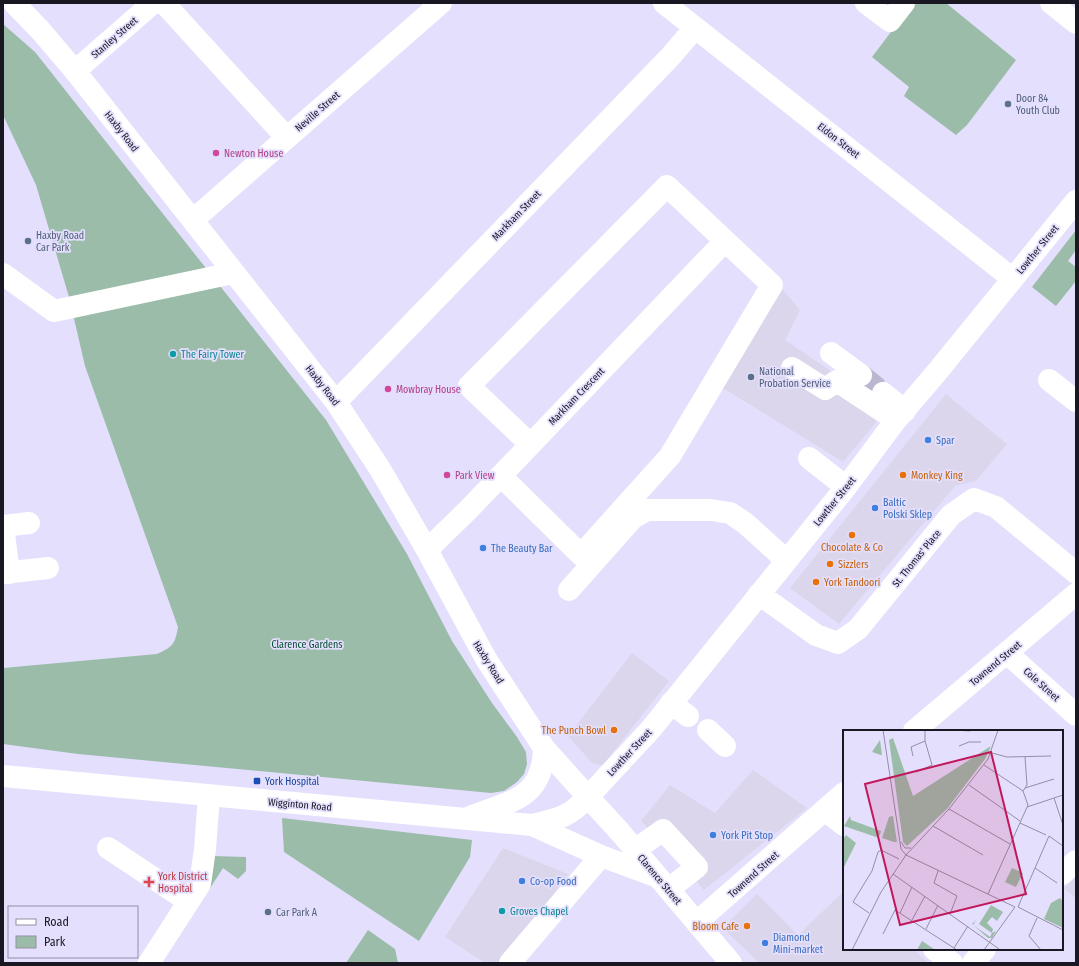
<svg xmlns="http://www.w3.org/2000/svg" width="1079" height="966" font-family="'Fira Sans Condensed',sans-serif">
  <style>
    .commercial { fill: #dcd6ec }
    .education { fill: #dad7ec }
    .green { fill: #9bbca9 }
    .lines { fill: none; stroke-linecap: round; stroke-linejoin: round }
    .minor-tunnel { stroke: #bbb7d1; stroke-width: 22; stroke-dasharray: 22 11; stroke-linecap: butt }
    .minor { stroke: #fff; stroke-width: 22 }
    .major { stroke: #fff; stroke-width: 22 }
    .service-dot { fill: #5c6f8a; stroke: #e4dffd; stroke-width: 1.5 }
    .hotel-dot { fill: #d1479c; stroke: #e4dffd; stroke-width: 1.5 }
    .culture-dot { fill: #0f9aa8; stroke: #e4dffd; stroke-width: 1.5 }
    .shop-dot { fill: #3f7fe0; stroke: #e4dffd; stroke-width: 1.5 }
    .food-dot { fill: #e8710a; stroke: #e4dffd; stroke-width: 1.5 }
    .transit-dot { fill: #1a4fb4; stroke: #e4dffd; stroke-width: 1.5 }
    .health-dot { fill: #e0444e; stroke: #e4dffd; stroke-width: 1.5 }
    .labels { text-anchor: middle; stroke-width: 3.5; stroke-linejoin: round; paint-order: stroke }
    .street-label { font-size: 10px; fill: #191721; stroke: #e4dffd }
    .service-label { font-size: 10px; fill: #4e5e75; stroke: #e4dffd; text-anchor: start }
    .hotel-label { font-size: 10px; fill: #b23c85; stroke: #e4dffd; text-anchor: start }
    .culture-label { font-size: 10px; fill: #0d838f; stroke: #e4dffd; text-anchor: start }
    .shop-label { font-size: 10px; fill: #366cbe; stroke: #e4dffd; text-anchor: start }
    .food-label { font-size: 10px; fill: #c56008; stroke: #e4dffd; text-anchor: start }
    .park-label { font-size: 10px; fill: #004a2d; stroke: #e4dffd }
    .transit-label { font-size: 10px; fill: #164399; stroke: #e4dffd; text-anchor: start }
    .health-label { font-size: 10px; fill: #be3a42; stroke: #e4dffd; text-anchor: start }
    .inset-road { fill: none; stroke: #938fa5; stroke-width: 1 }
    .view { fill: #c2185b; fill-opacity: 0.15; stroke: #c2185b; stroke-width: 2 }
    .inset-edge { fill: none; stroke: #191721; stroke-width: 2 }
  </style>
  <rect width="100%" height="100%" fill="#e4dffd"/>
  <!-- commercial -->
  <path class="commercial" d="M 778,284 L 800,310 L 785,340 L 887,409 L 843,462 L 718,385 Z
    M 946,394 L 1007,444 L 976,481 L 955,486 L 839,624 L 790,588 Z
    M 632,653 L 669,681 L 603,765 L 593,764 L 568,736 Z
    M 753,770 L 807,808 L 704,890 L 641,821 L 670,785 L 715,813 Z
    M 503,848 L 568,874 L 505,963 L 485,963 L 445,937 Z
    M 844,891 L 844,949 L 913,949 L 929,963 L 759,963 L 723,928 L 757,894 L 798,935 Z"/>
  <!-- education -->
  <path class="education" d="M 1076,877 L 1076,899 L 1064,888 Z"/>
  <!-- green -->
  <path class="green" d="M 913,3 L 946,3 L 1016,60 L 967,125 L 956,135 L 904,96 L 909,87 L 872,57 Z
    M 3,24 L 35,52 L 326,420 L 407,554 L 452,641 L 492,703 L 517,737 L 526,752 L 527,764 L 524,774 L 517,782 L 504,791 L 491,793 L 78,754 L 3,744 L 3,668 L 157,654 C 173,647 175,644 178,627 L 85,366 L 69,297 L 36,185 L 3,115 Z
    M 1076,230 L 1076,250 L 1068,261 L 1076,267 L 1076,281 L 1056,306 L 1032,287 Z
    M 282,818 L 472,840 L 470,857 L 419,941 L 284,852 Z
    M 213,856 L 246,857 L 246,871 L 238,879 L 223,868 L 207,893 Z
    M 368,930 L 395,949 L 398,963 L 346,963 Z"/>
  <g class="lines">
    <!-- minor-tunnel -->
    <path class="minor-tunnel" d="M 861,375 L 883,393"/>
    <!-- minor -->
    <path class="minor" d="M 14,3 L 41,31 L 75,71 L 336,402 L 380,469 L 427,550 L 486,659 L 544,748 L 588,797 L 651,729 L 846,487 L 896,420 L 937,372 L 1076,201
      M 164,3 L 286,137
      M 664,3 L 1013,279
      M 866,3 L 890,21 L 904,3
      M 1051,3 L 1076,23
      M 75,71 L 153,3
      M 193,220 L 441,3
      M 3,274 L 54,311 L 233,273
      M 831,353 L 861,375
      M 792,368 L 825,389 L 837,381 L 896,420
      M 1049,380 L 1076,401
      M 883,393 L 905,411
      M 336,402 L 670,57 L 695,28
      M 809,458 L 846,487
      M 501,476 L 581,555 L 670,456 L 772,285 L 667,186 L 469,386 L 530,444
      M 3,526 L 9,573
      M 3,526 L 29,523
      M 427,550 L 468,510 L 725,241
      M 3,573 L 48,568
      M 569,590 L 633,518 L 647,510 L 711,510 L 730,513 L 745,523 L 786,560
      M 759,594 L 816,635 L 838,643 L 858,629 L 951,515 L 974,499 L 996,507 L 1076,573
      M 1007,653 L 1076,715
      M 671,703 L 688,716
      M 708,730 L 725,746
      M 914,731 L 1076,594
      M 825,810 L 844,825
      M 108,848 L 188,901
      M 635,850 L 663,830 L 697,867 L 669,889
      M 1062,874 L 1076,861
      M 697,922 L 844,793
      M 934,949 L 952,963
      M 149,963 L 200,884 L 205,849 L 209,796
      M 510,963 L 601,856
      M 973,963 L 985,949"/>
    <!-- major -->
    <path class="major" d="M 3,776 L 532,825 C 559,819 569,817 588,797 L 620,832 L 731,963
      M 470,817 C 509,801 543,800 544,748
      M 532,825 L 601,856 L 658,877"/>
  </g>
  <!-- markers -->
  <g class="service-dot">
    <circle cx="1008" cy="104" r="4"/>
    <circle cx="28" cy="241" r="4"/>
    <circle cx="751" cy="377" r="4"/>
    <circle cx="268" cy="912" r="4"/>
  </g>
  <g class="hotel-dot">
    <circle cx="216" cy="153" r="4"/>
    <circle cx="388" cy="389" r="4"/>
    <circle cx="447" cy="475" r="4"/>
  </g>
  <g class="culture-dot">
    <circle cx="173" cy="354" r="4"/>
    <circle cx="502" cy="911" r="4"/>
  </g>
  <g class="shop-dot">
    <circle cx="928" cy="440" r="4"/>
    <circle cx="875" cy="508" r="4"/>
    <circle cx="483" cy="548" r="4"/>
    <circle cx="713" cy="835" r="4"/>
    <circle cx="522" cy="881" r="4"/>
    <circle cx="765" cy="943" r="4"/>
  </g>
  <g class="food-dot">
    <circle cx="903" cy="475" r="4"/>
    <circle cx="852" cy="535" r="4"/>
    <circle cx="830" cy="564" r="4"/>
    <circle cx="816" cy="582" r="4"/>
    <circle cx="614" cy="730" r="4"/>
    <circle cx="747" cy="926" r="4"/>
  </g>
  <rect class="transit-dot" x="253" y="777" width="8" height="8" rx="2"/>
  <path class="health-dot" d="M147 876h4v4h4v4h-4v4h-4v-4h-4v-4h4z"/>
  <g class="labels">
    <!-- street labels -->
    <g class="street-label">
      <text transform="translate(114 37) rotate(-41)" y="4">Stanley Street</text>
      <text transform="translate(317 111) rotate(-41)" y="4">Neville Street</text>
      <text transform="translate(122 131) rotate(52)" y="4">Haxby Road</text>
      <text transform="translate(839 140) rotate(38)" y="4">Eldon Street</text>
      <text transform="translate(516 215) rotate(-46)" y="4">Markham Street</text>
      <text transform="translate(1037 249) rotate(-51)" y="4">Lowther Street</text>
      <text transform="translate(323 385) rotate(52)" y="4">Haxby Road</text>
      <text transform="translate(576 396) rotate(-46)" y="4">Markham Crescent</text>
      <text transform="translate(834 501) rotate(-51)" y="4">Lowther Street</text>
      <text transform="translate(916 558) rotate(-51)" y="4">St. Thomas' Place</text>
      <text transform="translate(489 662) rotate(58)" y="4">Haxby Road</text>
      <text transform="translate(995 663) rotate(-40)" y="4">Townend Street</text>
      <text transform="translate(1042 684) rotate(42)" y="4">Cole Street</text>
      <text transform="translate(629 752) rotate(-47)" y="4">Lowther Street</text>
      <text transform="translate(300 804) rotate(5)" y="4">Wigginton Road</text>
      <text transform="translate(753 874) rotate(-42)" y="4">Townend Street</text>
      <text transform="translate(660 879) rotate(50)" y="4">Clarence Street</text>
    </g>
    <!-- service labels -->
    <g class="service-label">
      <text x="1016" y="102">Door 84<tspan x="1016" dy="12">Youth Club</tspan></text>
      <text x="36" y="239">Haxby Road<tspan x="36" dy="12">Car Park</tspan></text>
      <text x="759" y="375">National<tspan x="759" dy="12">Probation Service</tspan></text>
      <text x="276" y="916">Car Park A</text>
    </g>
    <!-- hotel labels -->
    <g class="hotel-label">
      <text x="224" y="157">Newton House</text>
      <text x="396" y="393">Mowbray House</text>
      <text x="455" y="479">Park View</text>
    </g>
    <!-- culture labels -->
    <g class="culture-label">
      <text x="181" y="358">The Fairy Tower</text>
      <text x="510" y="915">Groves Chapel</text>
    </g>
    <!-- shop labels -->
    <g class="shop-label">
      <text x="936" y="444">Spar</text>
      <text x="883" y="506">Baltic<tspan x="883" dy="12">Polski Sklep</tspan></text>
      <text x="491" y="552">The Beauty Bar</text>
      <text x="721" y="839">York Pit Stop</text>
      <text x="530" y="885">Co-op Food</text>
      <text x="773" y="941">Diamond<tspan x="773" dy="12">Mini-market</tspan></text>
    </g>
    <!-- food labels -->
    <g class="food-label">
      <text x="911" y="479">Monkey King</text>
      <text x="852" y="551" text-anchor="middle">Chocolate &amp; Co</text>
      <text x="838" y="568">Sizzlers</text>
      <text x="824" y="586">York Tandoori</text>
      <text x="606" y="734" text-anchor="end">The Punch Bowl</text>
      <text x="739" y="930" text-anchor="end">Bloom Cafe</text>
    </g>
    <!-- park labels -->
    <g class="park-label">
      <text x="307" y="648">Clarence Gardens</text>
    </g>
    <!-- transit labels -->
    <g class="transit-label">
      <text x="265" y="785">York Hospital</text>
    </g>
    <!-- health labels -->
    <g class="health-label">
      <text x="158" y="880">York District<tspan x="158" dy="12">Hospital</tspan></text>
    </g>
  </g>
  <!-- overview -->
  <g transform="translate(843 730)">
    <rect width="220" height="220" fill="#e4dffd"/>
    <path d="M 50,8 L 70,66 L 148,16 L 142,29 L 104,79 L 64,116 L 60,112 L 46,10 ZM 37,10 L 39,25 L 38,25 L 29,22 ZM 7,86 L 8,90 L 38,101 L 37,105 L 33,107 L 1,96 ZM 50,86 L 54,112 L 51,112 L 39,108 L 46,87 ZM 3,105 L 13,113 L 0,139 L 0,109 ZM 169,138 L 180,143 L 173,157 L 162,152 ZM 217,168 L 220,171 L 220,198 L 201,189 L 208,173 ZM 148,175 L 160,182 L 154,191 L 149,187 L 144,193 L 150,199 L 149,203 L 153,201 L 149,208 L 145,208 L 129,194 L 133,190 L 130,195 L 147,207 L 149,203 L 136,194 ZM 79,211 L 91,219 L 90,220 L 74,220 Z" fill="#9bbca9"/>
    <path class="inset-road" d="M 110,0 L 127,1M 198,0 L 212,0M 116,16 L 126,12 L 138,12M 149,23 L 164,27 L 208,26M 70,26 L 68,17 L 82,11M 141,35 L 180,61M 73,42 L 89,35 L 82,11 L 82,0M 126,55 L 177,91M 182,58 L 211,49M 180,61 L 184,55 L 182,27M 211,68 L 220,95M 184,77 L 220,65M 106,79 L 167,114M 177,93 L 203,105M 90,96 L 140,125M 58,112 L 62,118 L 68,118M 220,116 L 206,106 L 175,177 L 220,200M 192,138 L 214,153M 95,141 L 91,153 L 114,166 L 107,184M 50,144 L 156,219M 145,164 L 185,75 L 180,61M 26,183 L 10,172 L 29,141 L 35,122 L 38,120 L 56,129M 57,183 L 69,157M 194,188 L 186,206 L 198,220M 69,190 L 82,166M 83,199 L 95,175M 40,204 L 52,180 L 114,220M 111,218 L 125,196M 9,220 L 38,162 L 63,125 L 58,119 L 40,0M 141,220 L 172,177 L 63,125 L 106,79 L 145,29 L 155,0"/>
    <path class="view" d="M 148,22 L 183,164 L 57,195 L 22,54 Z"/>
    <rect width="220" height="220" class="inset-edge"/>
  </g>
  <!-- border -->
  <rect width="1079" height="966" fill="none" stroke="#191721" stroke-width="8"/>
  <!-- legend -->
  <rect x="8" y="906" width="130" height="52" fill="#e4dffd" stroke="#938fa5"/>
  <rect x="16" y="919" width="20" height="6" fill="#ffffff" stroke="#938fa5"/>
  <text x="44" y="926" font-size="12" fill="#191721">Road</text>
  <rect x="16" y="936" width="20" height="12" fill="#9bbca9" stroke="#938fa5"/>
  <text x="44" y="946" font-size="12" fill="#191721">Park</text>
</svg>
